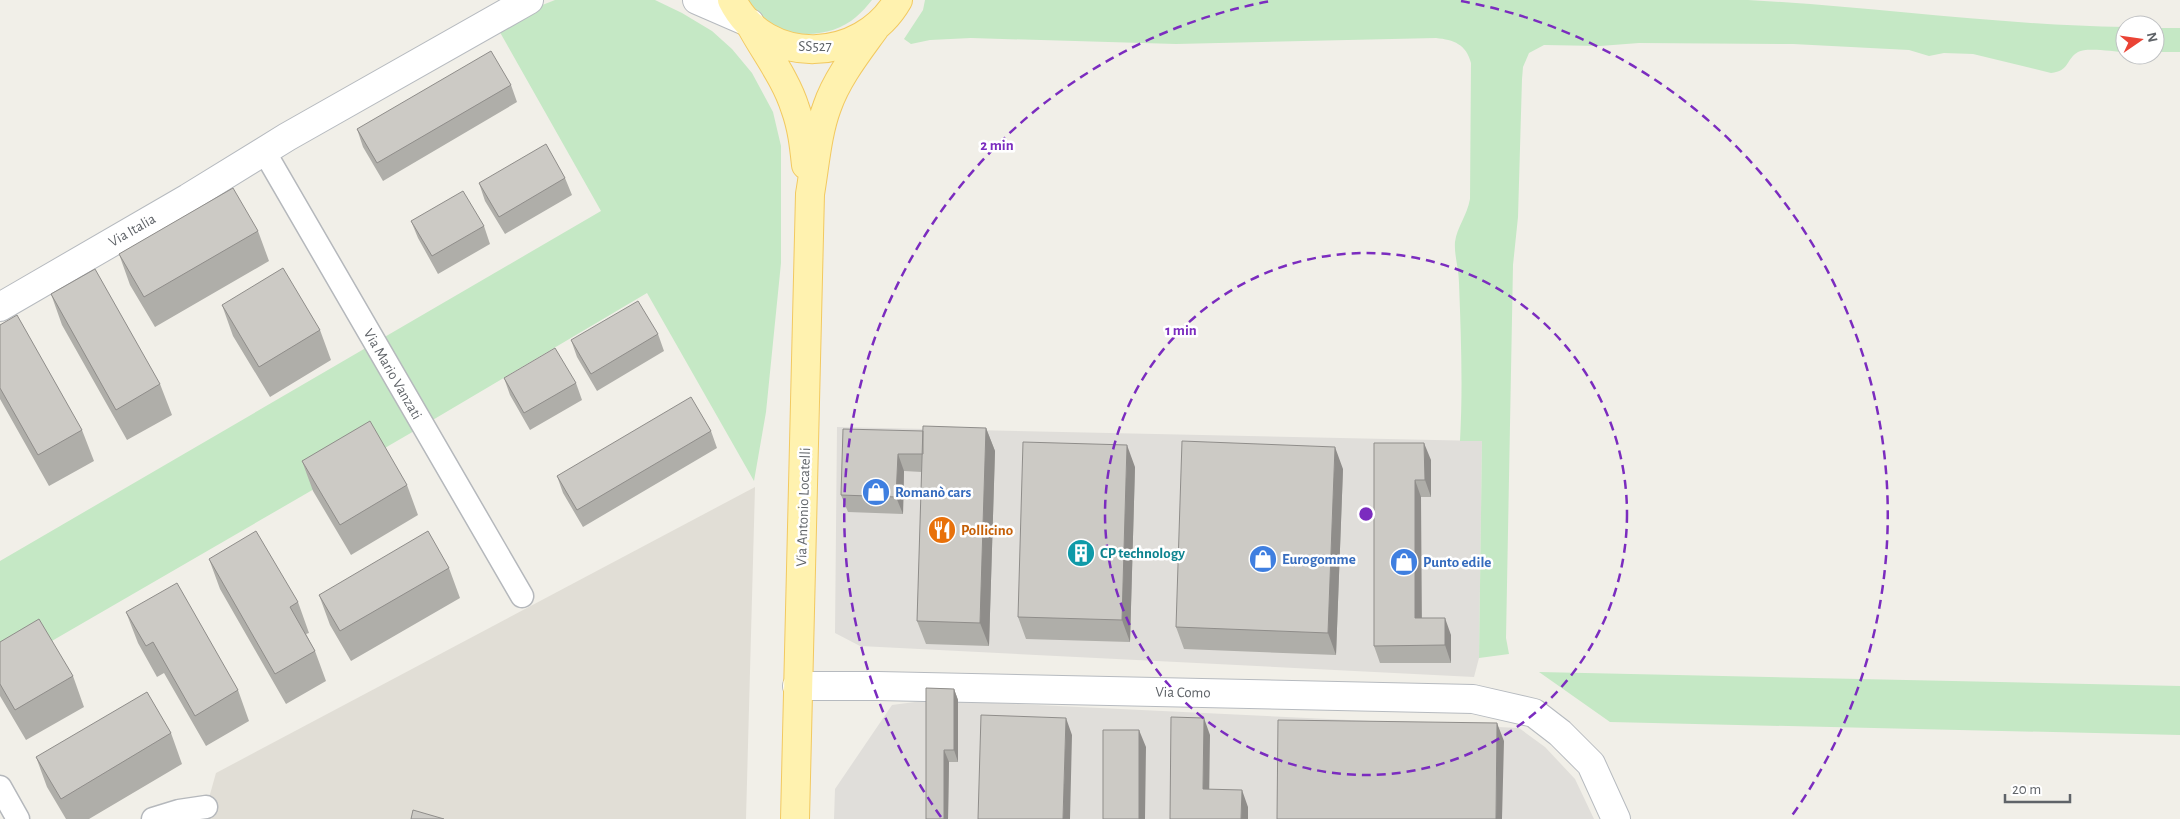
<svg xmlns="http://www.w3.org/2000/svg" width="2180" height="819" font-family="'Alegreya Sans',sans-serif">
  <style>
    .industrial { fill: #e0deda }
    .education { fill: #e1ded6 }
    .green { fill: #c5e8c5 }
    .lines { fill: none; stroke-linecap: round; stroke-linejoin: round }
    .street-casing { stroke: #b5b8bc; stroke-width: 25 }
    .secondary-casing { stroke: #b6babf; stroke-width: 30 }
    .primary-casing { stroke: #f2c960; stroke-width: 30 }
    .street { stroke: #fff; stroke-width: 22 }
    .secondary { stroke: #fff; stroke-width: 28 }
    .primary { stroke: #fff2af; stroke-width: 28 }
    .wall { fill: #afaea9 }
    .shaded-wall { fill: #8f8d8a }
    .building { fill: #cccac5; stroke: #8f8d8a }
    .ring { fill: none; stroke: #7b2cbf; stroke-width: 2.5; stroke-dasharray: 9 6 }
    .labels { text-anchor: middle; stroke-width: 5; stroke-linejoin: round; paint-order: stroke }
    .street-label { font-size: 15px; fill: #5f6368; stroke: #fff }
    .shop-label { font-size: 15px; font-weight: bold; fill: #366cbe; stroke: #fff; text-anchor: start }
    .food-label { font-size: 15px; font-weight: bold; fill: #c56008; stroke: #fff; text-anchor: start }
    .culture-label { font-size: 15px; font-weight: bold; fill: #0d838f; stroke: #fff; text-anchor: start }
    .centre { fill: #7b2cbf; stroke: #fff; stroke-width: 2.5 }
    .ring-label { font-size: 15px; text-anchor: middle; font-weight: bold; fill: #7b2cbf; stroke: #fff; stroke-width: 5; stroke-linejoin: round; paint-order: stroke }
  </style>
  <rect width="100%" height="100%" fill="#f1efe8"/>
  <!-- industrial -->
  <path class="industrial" d="M 837,427 L 1482,441 L 1479,658 L 1474,677 L 860,646 L 835,633 Z
    M 930,700 L 1519,728 L 1545,747 L 1575,779 L 1594,819 L 834,819 L 835,789 L 892,705 Z"/>
  <!-- education -->
  <path class="education" d="M 755,487 L 746,819 L 203,819 L 216,773 Z"/>
  <!-- green -->
  <path class="green" d="M 555,0 L 655,0 L 682,13 L 712,31 L 732,49 L 752,73 L 773,112 L 781,146 L 781,263 L 766,412 L 754,481 L 647,293 L 409,434 L 0,671 L 0,561 L 601,211 L 497,27 L 517,15 Z
    M 745,0 L 872,0 C 867,6 862,12 856,17 C 832,38 789,40 764,20 C 757,14 751,6 745,0 Z
    M 925,0 L 1748,0 C 1874,7 1999,25 2125,27 L 2125,52 C 2114,52 2087,47 2078,52 C 2065,60 2070,71 2051,73 L 1973,54 L 1944,53 L 1929,56 L 1909,50 L 1793,44 L 1639,43 L 1600,46 L 1544,45 L 1529,53 L 1523,67 L 1522,79 L 1518,217 L 1513,265 L 1506,638 L 1509,654 L 1479,658 L 1482,441 L 1460,441 C 1463,388 1461,336 1459,283 C 1459,270 1454,255 1455,242 C 1457,227 1467,216 1470,199 L 1471,63 C 1466,44 1454,40 1436,38 L 1176,44 L 971,38 L 930,40 L 911,44 L 904,39 L 923,10 Z
    M 2155,28 L 2180,28 L 2180,52 L 2155,52 Z
    M 1539,672 L 2180,686 L 2180,735 L 1610,722 Z"/>
  <g class="lines">
    <defs>
      <path id="street" d="M 264,151 L 522,596
        M 0,787 L 18,819
        M 153,819 L 179,811 L 206,807"/>
      <path id="secondary" d="M 697,0 L 750,23
        M 0,307 L 188,198 L 287,137 L 529,0
        M 797,686 L 878,686 L 1473,699 L 1534,713 L 1560,733 L 1591,764 L 1616,819"/>
      <path id="primary" d="M 732,0 C 766,68 862,63 898,0
        M 751,26 C 765,52 786,79 795,108 C 802,127 804,146 806,165
        M 795,819 L 810,194 C 815,165 817,134 827,107 C 837,78 857,53 875,28"/>
    </defs>
    <!-- street casing -->
    <use href="#street" class="street-casing"/>
    <!-- secondary casing -->
    <use href="#secondary" class="secondary-casing"/>
    <!-- primary casing -->
    <use href="#primary" class="primary-casing"/>
    <!-- street -->
    <use href="#street" class="street"/>
    <!-- secondary -->
    <use href="#secondary" class="secondary"/>
    <!-- primary -->
    <use href="#primary" class="primary"/>
  </g>
  <!-- wall -->
  <path class="wall" d="M 511,85 L 517,102 L 383,181 L 363,147 L 357,129 Z
    M 565,178 L 572,195 L 505,234 L 485,201 L 479,183 Z
    M 411,221 L 484,226 L 490,244 L 438,274 L 418,238 Z
    M 258,231 L 269,261 L 155,327 L 130,285 L 119,254 Z
    M 51,294 L 160,384 L 172,415 L 127,440 L 62,325 Z
    M 222,305 L 320,330 L 331,360 L 270,397 L 233,336 Z
    M 0,325 L 82,430 L 94,461 L 49,486 L 0,399 Z
    M 658,334 L 664,351 L 597,391 L 577,357 L 571,340 Z
    M 504,378 L 576,383 L 582,400 L 530,430 L 510,395 Z
    M 986,428 L 995,451 L 989,646 L 926,644 L 917,621 L 922,472 L 904,471 L 903,514 L 848,512 L 841,495 L 923,431 Z
    M 711,431 L 717,448 L 583,527 L 563,493 L 557,476 Z
    M 1374,443 L 1431,460 L 1431,497 L 1421,497 L 1421,618 L 1451,635 L 1451,663 L 1380,663 L 1374,646 Z
    M 302,461 L 407,485 L 418,515 L 351,555 L 313,491 Z
    M 1135,467 L 1130,642 L 1026,639 L 1018,617 Z
    M 1343,469 L 1336,655 L 1184,649 L 1176,627 Z
    M 209,559 L 298,602 L 309,633 L 306,634 L 315,651 L 326,681 L 286,704 L 220,589 Z
    M 449,568 L 460,598 L 351,661 L 330,625 L 319,595 Z
    M 126,612 L 238,690 L 249,721 L 206,746 L 164,673 L 157,677 L 138,643 Z
    M 0,642 L 73,676 L 84,707 L 26,740 L 0,696 Z
    M 926,688 L 954,689 L 958,700 L 958,762 L 949,762 L 948,819 Z
    M 171,733 L 182,764 L 89,819 L 66,819 L 47,787 L 36,757 Z"/>
  <!-- shaded-wall -->
  <path class="shaded-wall" d="M 986,428 L 995,451 L 989,646 L 980,623 Z
    M 1424,443 L 1431,460 L 1431,497 L 1425,480 Z
    M 1127,445 L 1135,467 L 1130,642 L 1122,620 Z
    M 1335,447 L 1343,469 L 1336,655 L 1328,633 Z
    M 898,454 L 904,471 L 903,514 L 896,497 Z
    M 1415,480 L 1421,497 L 1422,635 L 1415,618 Z
    M 1445,618 L 1451,635 L 1451,663 L 1445,645 Z
    M 954,689 L 958,700 L 958,762 L 954,750 Z
    M 1066,718 L 1072,735 L 1070,819 L 1063,819 Z
    M 1204,718 L 1210,735 L 1209,806 L 1203,789 Z
    M 1497,723 L 1504,741 L 1502,819 L 1496,819 Z
    M 1139,730 L 1146,747 L 1145,819 L 1139,819 Z
    M 944,750 L 949,762 L 948,819 L 944,819 Z
    M 1242,790 L 1248,807 L 1248,819 L 1241,819 Z"/>
  <!-- building -->
  <path class="building" d="M 491,51 L 511,85 L 377,163 L 357,129 Z
    M 546,144 L 565,178 L 499,217 L 479,183 Z
    M 233,188 L 258,231 L 144,297 L 119,254 Z
    M 463,191 L 484,226 L 432,256 L 411,221 Z
    M 283,268 L 320,330 L 259,367 L 222,305 Z
    M 95,269 L 160,384 L 116,410 L 51,294 Z
    M 638,301 L 658,334 L 591,374 L 571,340 Z
    M 17,315 L 82,430 L 38,455 L 0,388 L 0,325 Z
    M 555,348 L 576,383 L 524,413 L 504,378 Z
    M 691,397 L 711,431 L 577,510 L 557,476 Z
    M 370,421 L 407,485 L 340,525 L 302,461 Z
    M 923,426 L 986,428 L 980,623 L 917,621 Z
    M 843,429 L 923,431 L 923,454 L 898,454 L 896,497 L 841,495 Z
    M 1182,441 L 1335,447 L 1328,633 L 1176,627 Z
    M 1023,442 L 1127,445 L 1122,620 L 1018,617 Z
    M 1374,443 L 1424,443 L 1425,480 L 1415,480 L 1415,618 L 1445,618 L 1445,645 L 1374,646 Z
    M 256,531 L 298,602 L 290,607 L 315,651 L 275,674 L 209,559 Z
    M 428,531 L 449,568 L 340,631 L 319,595 Z
    M 177,583 L 238,690 L 195,716 L 153,642 L 146,646 L 126,612 Z
    M 39,619 L 73,676 L 15,710 L 0,684 L 0,642 Z
    M 926,688 L 954,689 L 954,750 L 944,750 L 944,819 L 926,819 Z
    M 147,692 L 171,733 L 61,799 L 36,757 Z
    M 981,715 L 1066,718 L 1063,819 L 978,819 Z
    M 1171,717 L 1204,718 L 1203,789 L 1242,790 L 1241,819 L 1170,819 Z
    M 1278,720 L 1497,723 L 1496,819 L 1277,819 Z
    M 1103,730 L 1139,730 L 1139,819 L 1103,819 Z
    M 413,810 L 444,819 L 411,819 Z"/>
  <!-- distance rings -->
  <g class="ring">
    <circle cx="1366" cy="514" r="261"/>
    <path d="M941 817A522 522 0 0 1 1271 1M1461 1A522 522 0 0 1 1791 817"/>
  </g>
  <!-- icons -->
  <defs>
    <symbol id="shop-disc" viewBox="-11 -11 22 22"><circle r="9.5" fill="#3f7fe0" stroke="#fff"/><path d="M-5-2.5h2.3a2.7 3.5 0 0 1 5.4 0H5L5.5 6h-11ZM-1.5-2.5h3a1.5 2.3 0 0 0-3 0Z" fill="#fff"/></symbol>
    <symbol id="restaurant-disc" viewBox="-11 -11 22 22"><circle r="9.5" fill="#e8710a" stroke="#fff"/><path d="M-5-6h1v4h1v-4h1v4h1v-4h1v5L-1.5 .5V6h-2V.5L-5-1ZM5-6V6H3V1.5H1.5Q1.5-4 5-6Z" fill="#fff"/></symbol>
    <symbol id="building-disc" viewBox="-11 -11 22 22"><circle r="9.5" fill="#0f9aa8" stroke="#fff"/><path d="M-4-6H4V6H1V3H-1V6H-4ZM-2.5-4.3h1.7v1.8h-1.7ZM.8-4.3h1.7v1.8H.8ZM-2.5-1h1.7V.8h-1.7ZM.8-1h1.7V.8H.8Z" fill="#fff"/></symbol>
  </defs>
  <g fill-rule="evenodd">
    <use href="#shop-disc" x="860" y="476" width="32" height="32"/>
    <use href="#restaurant-disc" x="926" y="514" width="32" height="32"/>
    <use href="#building-disc" x="1065" y="537" width="32" height="32"/>
    <use href="#shop-disc" x="1247" y="543" width="32" height="32"/>
    <use href="#shop-disc" x="1388" y="546" width="32" height="32"/>
  </g>
  <g class="labels">
    <!-- street labels -->
    <g class="street-label">
      <text x="815" y="51">SS527</text>
      <text transform="translate(132 230) rotate(-30)" y="5">Via Italia</text>
      <text transform="translate(393 374) rotate(60)" y="5">Via Mario Vanzati</text>
      <text transform="translate(803 507) rotate(-88)" y="5">Via Antonio Locatelli</text>
      <text transform="translate(1183 692) rotate(1)" y="5">Via Como</text>
    </g>
    <!-- shop labels -->
    <g class="shop-label">
      <text x="895" y="497">Romanò cars</text>
      <text x="1282" y="564">Eurogomme</text>
      <text x="1423" y="567">Punto edile</text>
    </g>
    <!-- food labels -->
    <g class="food-label">
      <text x="961" y="535">Pollicino</text>
    </g>
    <!-- culture labels -->
    <g class="culture-label">
      <text x="1100" y="558">CP technology</text>
    </g>
  </g>
  <circle cx="1366" cy="514" r="8" class="centre"/>
  <g class="ring-label">
    <text x="997" y="150">2 min</text>
    <text x="1181" y="335">1 min</text>
  </g>
  <!-- north arrow -->
  <g transform="translate(2140 40) rotate(77)"><circle r="24" fill="#ffffff" stroke="#bfc1c3"/>
  <path d="M0-4L9 19L0 12L-9 19Z" fill="#ea4335"/>
  <text y="-8" font-size="14" font-weight="bold" text-anchor="middle" fill="#5f6368">N</text>
  </g>
  <!-- scale -->
  <path d="M2005 794v8h65v-8" fill="none" stroke="#5f6368" stroke-width="2.5"/>
  <text x="2012" y="794" font-size="15" fill="#5f6368" stroke="#ffffff" stroke-width="4" paint-order="stroke">20 m</text>
</svg>
